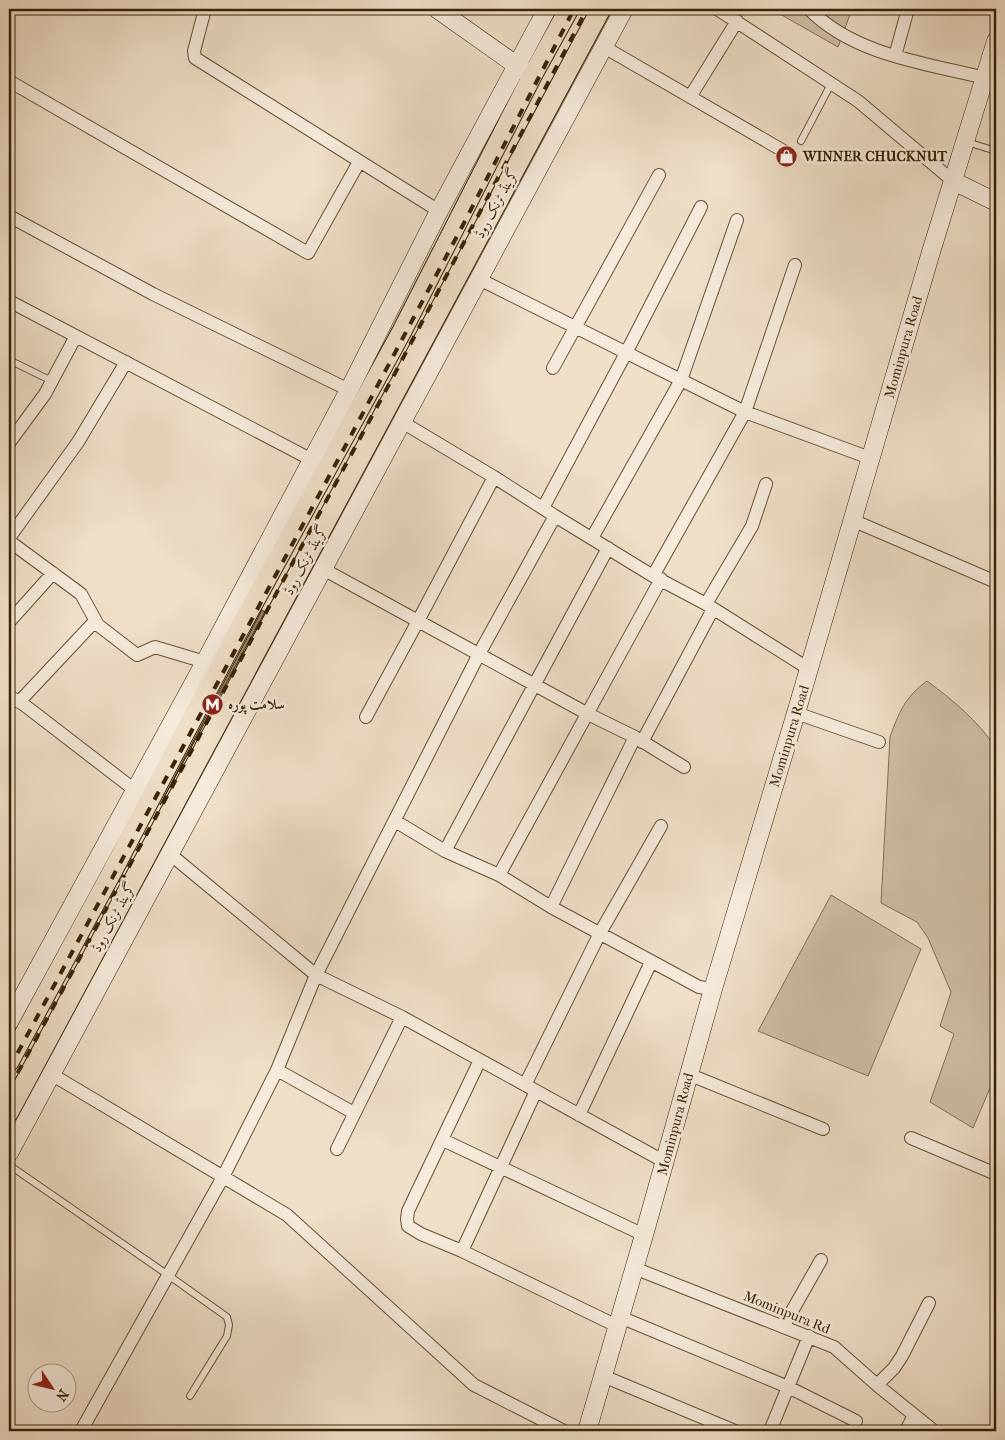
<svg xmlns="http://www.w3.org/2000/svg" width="1005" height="1440" font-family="'IM FELL French Canon',Amiri,serif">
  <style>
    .green { fill: #d0bfa7; stroke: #847056 }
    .building { fill: #98846b; stroke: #392206 }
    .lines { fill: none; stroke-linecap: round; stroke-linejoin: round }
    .lane-casing { stroke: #665136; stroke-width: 8 }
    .street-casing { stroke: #665136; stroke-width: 14 }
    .secondary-casing { stroke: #392206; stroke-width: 19 }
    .primary-casing { stroke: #392206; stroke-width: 21 }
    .lane { stroke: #f5eadb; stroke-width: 6 }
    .street { stroke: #f5eadb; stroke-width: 12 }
    .secondary { stroke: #f5eadb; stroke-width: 18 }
    .primary { stroke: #efdfc8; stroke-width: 19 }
    .rail { stroke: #392206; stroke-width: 4; stroke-dasharray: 9 9; stroke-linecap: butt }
    .labels { text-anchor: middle; stroke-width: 5; stroke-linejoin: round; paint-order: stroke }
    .poi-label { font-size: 14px; font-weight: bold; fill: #392206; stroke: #f5eadb; text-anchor: start }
    .street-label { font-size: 14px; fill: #392206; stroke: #f5eadb }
  </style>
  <rect width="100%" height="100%" fill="#efdfc8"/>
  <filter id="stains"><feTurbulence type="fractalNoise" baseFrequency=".004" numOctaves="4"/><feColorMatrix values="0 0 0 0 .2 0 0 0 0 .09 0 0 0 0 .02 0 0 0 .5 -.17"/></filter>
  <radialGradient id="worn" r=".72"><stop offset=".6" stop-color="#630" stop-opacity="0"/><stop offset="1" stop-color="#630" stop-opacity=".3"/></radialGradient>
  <!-- green -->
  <path class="green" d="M 771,9 L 852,9 L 838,47 Z
    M 927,681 C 953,700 978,721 996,748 L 996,1074 L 973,1128 L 930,1102 L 954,1034 L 940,1026 L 951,992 L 928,938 L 917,922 L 881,903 L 890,737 C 899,712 905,697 927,681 Z
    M 831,895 L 921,949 L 868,1076 L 758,1031 Z"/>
  <!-- building -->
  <path class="building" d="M 262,610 L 265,612 L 160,805 L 246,640 Z"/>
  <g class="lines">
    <defs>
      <path id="lane" d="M 801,141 L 831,84
        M 967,142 L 996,151
        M 9,360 L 52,381
        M 9,1165 L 168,1275 L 227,1317 L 229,1325 L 227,1336 L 190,1396"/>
      <path id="street" d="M 205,9 L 194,51 L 195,58 L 439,211
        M 717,9 L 858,101 L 953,181
        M 809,9 C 854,55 925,63 985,78
        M 604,47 L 787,153
        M 895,56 L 908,9
        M 9,81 L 308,253 L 359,162
        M 690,97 L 737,21
        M 9,216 L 153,294 L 349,390
        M 479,279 L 745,412 L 870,458
        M 9,301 L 312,460
        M 553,368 L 659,175
        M 402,422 L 494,477 L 555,516 L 653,576 L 706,604 L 809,669
        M 9,443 L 45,394 L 76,336
        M 494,477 L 418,621 L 588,714 L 635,737 L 684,767
        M 543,508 L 626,353 L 701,207
        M 852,520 L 996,582
        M 9,538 L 78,442 L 126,362
        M 592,538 L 681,380 L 737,220
        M 9,541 L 81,594 L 98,625 L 137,655 L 155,647 L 205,662
        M 323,569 L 418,621 L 366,717
        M 653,576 L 745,412 L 795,265
        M 706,604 L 752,526 L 766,484
        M 9,622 L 53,573
        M 9,696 L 23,704 L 136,791
        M 19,702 L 95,621
        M 796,713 L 879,742
        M 642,742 L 713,609
        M 395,821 L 445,851 L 499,875 L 551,907 L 699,987 L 713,989
        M 445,851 L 608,548
        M 170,854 L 316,975 L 402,1017 L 665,1162
        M 499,875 L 661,579
        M 551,907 L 635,737
        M 480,1060 L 408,1211 L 407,1219 L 408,1226 L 421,1234 L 462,1251 L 617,1326
        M 277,1070 L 354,1113
        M 51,1074 L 287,1215 L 474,1385 L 564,1431
        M 688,1074 L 823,1129
        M 525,1085 L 600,933 L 661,826
        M 579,1115 L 651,962
        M 911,1138 L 996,1174
        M 443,1140 L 644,1235
        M 337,1149 L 402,1017
        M 462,1251 L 536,1091
        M 634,1268 L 834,1347 L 877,1385 L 934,1431
        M 620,1317 L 788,1387 L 856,1421
        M 783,1327 L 821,1260
        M 603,1376 L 735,1431
        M 877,1385 L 894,1368 L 902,1356 L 929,1303
        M 81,1431 L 223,1177 L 277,1070 L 316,975 L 479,654 L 555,516
        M 770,1431 L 809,1336
        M 906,1431 L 914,1415"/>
      <path id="secondary" d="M 437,9 L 526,72
        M 953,181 L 996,202
        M 9,1022 L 205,662 L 349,390 L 439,211 L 547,9
        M 9,1153 L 624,9
        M 587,1431 L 644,1235 L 713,989 L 796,713 L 931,252 L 996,41"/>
      <path id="primary" d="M 9,1062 L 112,872 L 236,635 L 402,331 L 532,76 L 569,9
        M 9,1112 L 601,9"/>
    </defs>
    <!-- lane casing -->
    <use href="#lane" class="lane-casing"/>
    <!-- street casing -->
    <use href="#street" class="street-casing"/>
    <!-- secondary casing -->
    <use href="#secondary" class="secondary-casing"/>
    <!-- primary casing -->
    <use href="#primary" class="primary-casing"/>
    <!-- lane -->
    <use href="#lane" class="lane"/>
    <!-- street -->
    <use href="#street" class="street"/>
    <!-- secondary -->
    <use href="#secondary" class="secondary"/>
    <!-- primary -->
    <use href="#primary" class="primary"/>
    <!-- rail -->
    <path class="rail" d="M 9,1069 L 347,443 L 464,223 L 574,9
      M 9,1089 L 393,377 L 587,9"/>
  </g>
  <!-- icons -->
  <defs>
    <symbol id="shop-disc" viewBox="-11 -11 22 22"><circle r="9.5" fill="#8f2418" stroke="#f5eadb"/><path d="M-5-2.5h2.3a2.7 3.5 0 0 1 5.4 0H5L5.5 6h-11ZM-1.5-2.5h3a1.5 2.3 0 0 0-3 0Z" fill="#fff"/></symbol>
    <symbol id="metro-disc" viewBox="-11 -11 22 22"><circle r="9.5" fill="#8f2418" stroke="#f5eadb"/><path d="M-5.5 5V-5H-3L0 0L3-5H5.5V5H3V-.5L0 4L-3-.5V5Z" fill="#fff"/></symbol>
  </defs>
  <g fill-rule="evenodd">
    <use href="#shop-disc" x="774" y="144" width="25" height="25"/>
    <use href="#metro-disc" x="200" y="692" width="25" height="25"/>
  </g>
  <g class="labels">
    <!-- poi labels -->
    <g class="poi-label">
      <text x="803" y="161">WINNER CHUCKNUT</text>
      <text x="228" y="709">سلامت پورہ</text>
    </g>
    <!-- street labels -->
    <g class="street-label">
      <text transform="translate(496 203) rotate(-62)" y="5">گرینڈ ٹرنک روڈ</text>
      <text transform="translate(903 347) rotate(-74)" y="5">Mominpura Road</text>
      <text transform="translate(305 560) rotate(-62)" y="5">گرینڈ ٹرنک روڈ</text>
      <text transform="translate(789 736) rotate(-73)" y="5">Mominpura Road</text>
      <text transform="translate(113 917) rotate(-62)" y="5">گرینڈ ٹرنک روڈ</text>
      <text transform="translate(675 1124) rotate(-75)" y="5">Mominpura Road</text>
      <text transform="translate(787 1312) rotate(22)" y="5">Mominpura Rd</text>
    </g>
  </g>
  <!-- margin -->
  <rect width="1005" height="1440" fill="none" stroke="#efdfc8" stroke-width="30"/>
  <rect x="10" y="10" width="985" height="1420" fill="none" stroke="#392206" stroke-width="2.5"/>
  <rect x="15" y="15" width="975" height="1410" fill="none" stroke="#392206"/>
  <!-- north arrow -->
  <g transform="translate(52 1388) rotate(125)"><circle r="24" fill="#f5eadb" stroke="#aa9a86"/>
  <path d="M0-4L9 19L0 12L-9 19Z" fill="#8f2418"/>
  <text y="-8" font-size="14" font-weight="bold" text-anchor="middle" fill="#392206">N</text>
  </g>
  <rect width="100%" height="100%" filter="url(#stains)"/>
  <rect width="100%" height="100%" fill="url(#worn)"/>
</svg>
